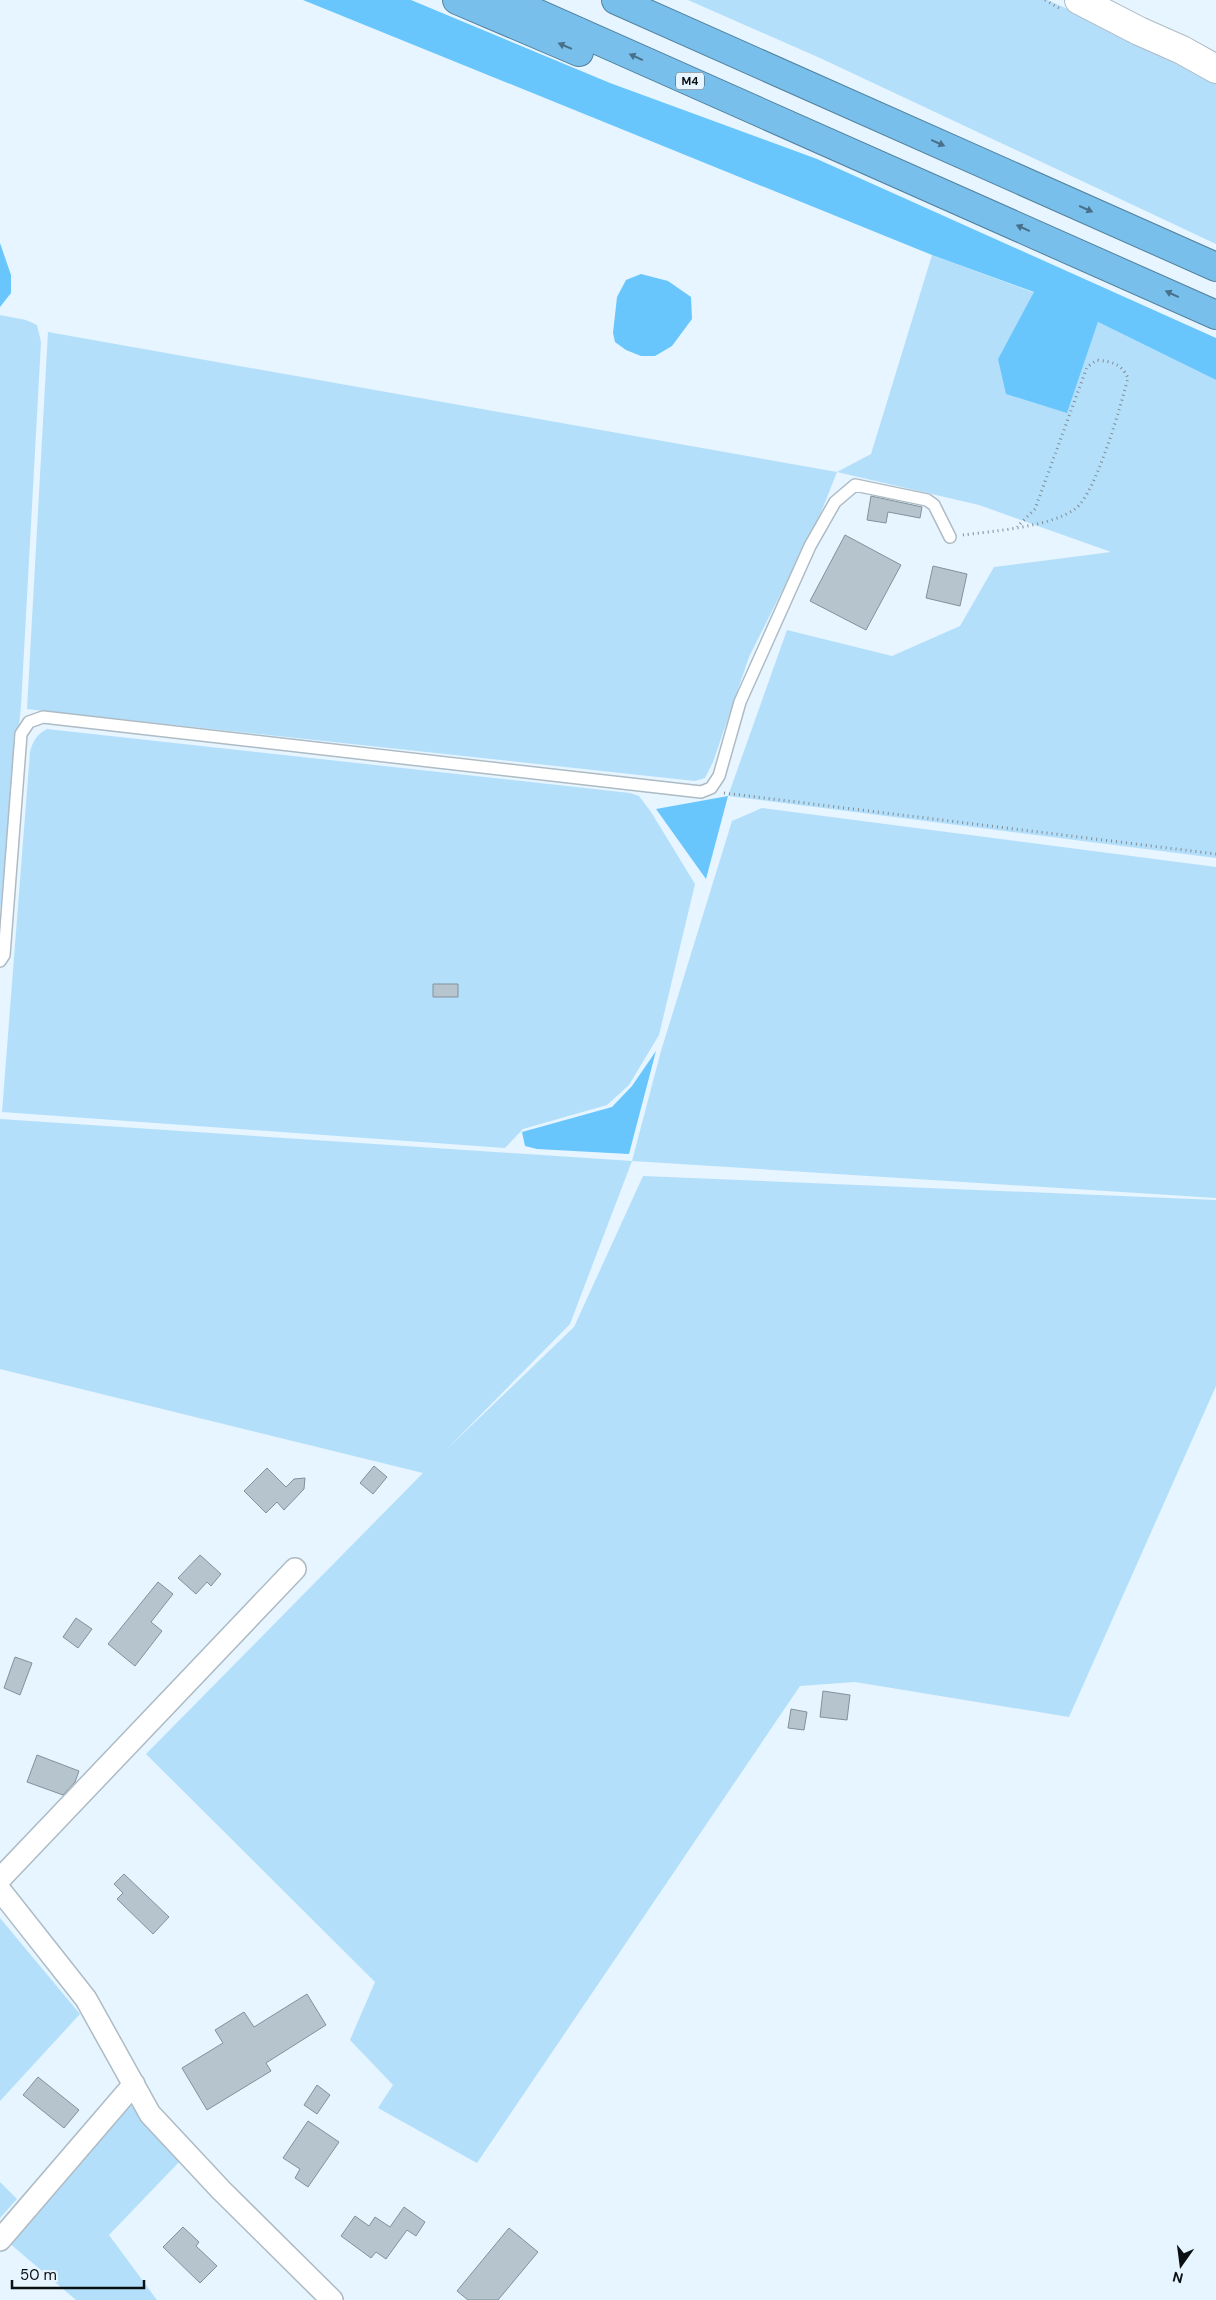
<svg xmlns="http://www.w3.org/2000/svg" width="1216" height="2300" font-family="'DM Sans',sans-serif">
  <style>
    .green { fill: #b4dffb }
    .forest { fill: #68c6fd }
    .building { fill: #b6c4cd; stroke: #84919a }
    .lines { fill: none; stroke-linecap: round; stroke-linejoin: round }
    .lane-casing { stroke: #adbbc4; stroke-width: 14 }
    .street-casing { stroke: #adbbc4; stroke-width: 24 }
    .secondary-casing { stroke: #adbbc4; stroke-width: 30 }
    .highway-casing { stroke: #52829f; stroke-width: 30 }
    .path { stroke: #818c93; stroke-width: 3; stroke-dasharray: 1 4; stroke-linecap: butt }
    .lane { stroke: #fff; stroke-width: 11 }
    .street { stroke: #fff; stroke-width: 21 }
    .secondary { stroke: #fff; stroke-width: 28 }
    .highway { stroke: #79bfeb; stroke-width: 28 }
    .oneway { fill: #48708a }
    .labels { text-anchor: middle; stroke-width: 5; stroke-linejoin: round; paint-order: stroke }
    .shield { fill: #e6f5ff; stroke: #4d555a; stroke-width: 1 }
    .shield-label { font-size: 11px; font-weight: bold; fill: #0b1013 }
  </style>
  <rect width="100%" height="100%" fill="#e6f5ff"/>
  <!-- green -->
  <path class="green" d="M 688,0 L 1047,0 L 1216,73 L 1216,244 L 820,58 Z
    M 932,255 L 1035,293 L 998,359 L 1067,412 L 1098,322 L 1216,380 L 1216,858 L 728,796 L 787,630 L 892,656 L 960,626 L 994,567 L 1111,552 L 979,505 L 837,472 L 820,515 L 749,657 L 713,762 L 705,778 L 695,781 L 27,709 L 48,332 L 837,472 L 871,454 Z
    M 0,315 L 26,320 L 37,325 L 41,342 L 21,706 L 0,912 Z
    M 47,729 L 630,793 L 639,796 L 651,812 L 695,884 L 659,1035 L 629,1085 L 607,1105 L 523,1129 L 505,1148 L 2,1112 L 30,752 C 33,741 36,735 47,729 Z
    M 762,808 L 1216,867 L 1216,1198 L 632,1161 L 570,1324 L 446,1450 L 574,1327 L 643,1176 L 1216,1200 L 1216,1386 L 1069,1717 L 855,1682 L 800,1686 L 477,2163 L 378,2108 L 393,2085 L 350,2040 L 375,1982 L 146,1754 L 423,1473 L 0,1369 L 0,1119 L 632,1161 L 661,1051 L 732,821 Z
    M 0,1918 L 80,2014 L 0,2101 Z
    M 129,2103 L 181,2160 L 109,2235 L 157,2300 L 76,2300 L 8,2242 Z
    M 0,2182 L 17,2199 L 0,2218 Z"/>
  <!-- forest -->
  <path class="forest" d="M 303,0 L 411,0 L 610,83 L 817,159 L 1216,338 L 1216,380 L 1098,322 L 1067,413 L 1006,394 L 998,359 L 1034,292 L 932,255 Z
    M 0,243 L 11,275 L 11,293 L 0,307 Z
    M 641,274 L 668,281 L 691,297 L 692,319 L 672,346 L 655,356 L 641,356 L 626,350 L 615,342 L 613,333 L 617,297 L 626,280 Z
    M 728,796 L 706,879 L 656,809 Z
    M 656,1051 L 629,1154 L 537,1149 L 525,1146 L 522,1132 L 612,1107 L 632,1086 Z"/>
  <!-- building -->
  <path class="building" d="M 871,496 L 922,507 L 920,518 L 888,512 L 886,523 L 867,520 Z
    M 845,535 L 901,565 L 866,630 L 810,601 Z
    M 933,566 L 967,574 L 960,606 L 926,598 Z
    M 433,984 L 458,984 L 458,997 L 433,997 Z
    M 374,1466 L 387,1477 L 373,1494 L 360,1483 Z
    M 267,1468 L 286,1487 L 294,1479 L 305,1478 L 304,1489 L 284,1510 L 277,1502 L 266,1513 L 244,1491 Z
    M 200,1555 L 221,1574 L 211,1586 L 207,1582 L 196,1594 L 178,1578 Z
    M 158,1582 L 173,1594 L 151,1622 L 162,1631 L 135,1666 L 108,1644 Z
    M 76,1618 L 92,1629 L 78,1648 L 63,1637 Z
    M 15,1657 L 32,1663 L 20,1695 L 4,1688 Z
    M 823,1691 L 850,1695 L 847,1720 L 820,1717 Z
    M 791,1709 L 807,1712 L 804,1730 L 788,1728 Z
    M 37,1755 L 79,1771 L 75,1782 L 63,1795 L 27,1782 Z
    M 124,1874 L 169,1917 L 153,1934 L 117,1899 L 123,1893 L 114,1884 Z
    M 307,1994 L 326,2025 L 266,2063 L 271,2071 L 207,2110 L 182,2068 L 223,2043 L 215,2030 L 244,2012 L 254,2027 Z
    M 38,2077 L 79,2110 L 64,2128 L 23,2095 Z
    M 317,2085 L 330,2095 L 317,2114 L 304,2105 Z
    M 308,2121 L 339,2142 L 308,2187 L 295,2178 L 300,2169 L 283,2158 Z
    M 404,2207 L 425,2222 L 416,2236 L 407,2230 L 386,2259 L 376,2252 L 371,2258 L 341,2236 L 355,2216 L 369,2226 L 375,2217 L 390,2227 Z
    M 183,2227 L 199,2242 L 196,2246 L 217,2266 L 200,2283 L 163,2247 Z
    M 509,2228 L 538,2252 L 498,2300 L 468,2300 L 457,2291 Z"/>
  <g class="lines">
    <defs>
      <path id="lane" d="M 0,961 L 4,955 L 21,734 L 29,722 L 43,717 L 701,792 L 711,788 L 719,776 L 740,702 L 810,546 L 835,502 L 855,485 L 927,500 L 934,505 L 950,537"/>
      <path id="street" d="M 0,1879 L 295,1569
        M 0,1890 L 86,1999 L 150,2114 L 221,2190 L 332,2300
        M 0,2240 L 134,2084"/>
      <path id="secondary" d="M 1079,0 L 1139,31 L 1182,50 L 1216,69"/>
      <path id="highway" d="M 457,0 L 579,52
        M 507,0 L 1216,315
        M 616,0 L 1216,267"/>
    </defs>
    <!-- lane casing -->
    <use href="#lane" class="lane-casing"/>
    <!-- street casing -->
    <use href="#street" class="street-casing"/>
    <!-- secondary casing -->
    <use href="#secondary" class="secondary-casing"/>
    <!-- highway casing -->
    <use href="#highway" class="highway-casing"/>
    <!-- path -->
    <path class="path" d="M 1045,0 L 1059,8
      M 963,535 C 993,531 1050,527 1075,509 C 1096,494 1121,405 1128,378 C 1121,363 1112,362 1097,360 L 1087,367 L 1035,509 L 1017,527
      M 724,793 L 1216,854"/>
    <!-- lane -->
    <use href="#lane" class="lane"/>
    <!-- street -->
    <use href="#street" class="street"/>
    <!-- secondary -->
    <use href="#secondary" class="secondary"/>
    <!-- highway -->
    <use href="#highway" class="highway"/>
  </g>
  <!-- one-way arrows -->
  <defs><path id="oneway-solid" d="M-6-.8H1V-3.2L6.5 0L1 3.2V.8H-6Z" transform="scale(1.25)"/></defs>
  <g class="oneway">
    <use href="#oneway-solid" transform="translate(565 46) rotate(-157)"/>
    <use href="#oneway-solid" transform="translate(636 57) rotate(-156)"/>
    <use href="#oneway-solid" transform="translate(938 143) rotate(24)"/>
    <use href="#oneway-solid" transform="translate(1086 209) rotate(24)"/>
    <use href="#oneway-solid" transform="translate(1023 228) rotate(-156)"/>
    <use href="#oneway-solid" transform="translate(1172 294) rotate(-155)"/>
  </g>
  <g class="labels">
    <!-- shield labels -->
    <rect class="shield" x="676" y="72.5" width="28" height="17" rx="4"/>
    <g class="shield-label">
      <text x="690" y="85">M4</text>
    </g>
  </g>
  <!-- north arrow -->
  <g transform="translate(1181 2265) rotate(194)" stroke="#e6f5ff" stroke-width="4" paint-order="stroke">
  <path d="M0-4L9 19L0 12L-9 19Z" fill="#0b1013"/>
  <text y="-8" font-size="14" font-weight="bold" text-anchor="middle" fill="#0b1013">N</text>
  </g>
  <!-- scale -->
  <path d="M12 2280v8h132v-8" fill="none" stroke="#0b1013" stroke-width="2.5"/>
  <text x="20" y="2280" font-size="15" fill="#0b1013" stroke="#e6f5ff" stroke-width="4" paint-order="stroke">50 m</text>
</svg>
